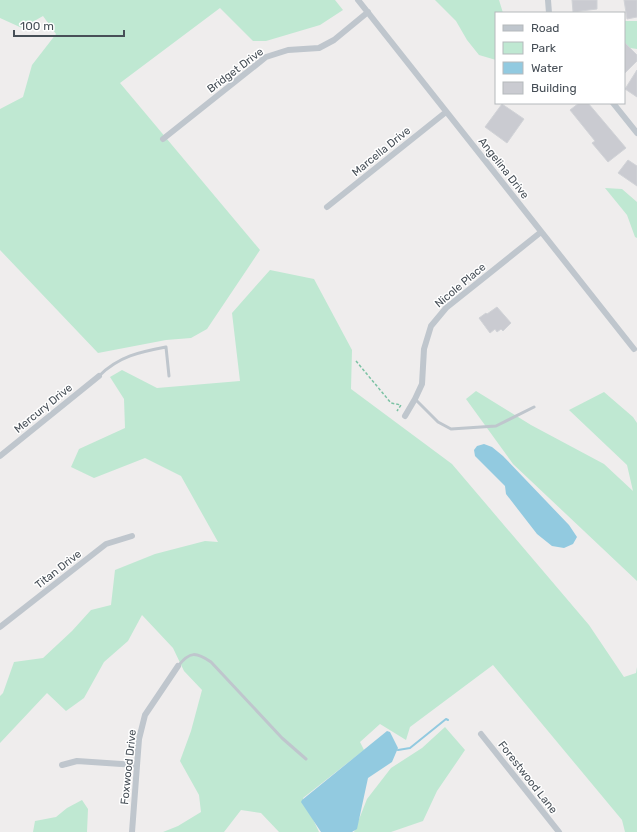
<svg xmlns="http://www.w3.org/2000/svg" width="637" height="832" font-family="Rubik,sans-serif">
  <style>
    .green { fill: #bfe8d2 }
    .water { fill: #92cae0 }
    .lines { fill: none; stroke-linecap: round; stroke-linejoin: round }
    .stream { stroke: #92cae0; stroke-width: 2 }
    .building { fill: #cacbd1; stroke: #d1d3d7 }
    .path { stroke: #7cc2a4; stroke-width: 1.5; stroke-dasharray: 3 2; stroke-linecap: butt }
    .lane { stroke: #bfc6cd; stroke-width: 3 }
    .street { stroke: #bfc6cd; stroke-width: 6 }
    .labels { text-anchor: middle; stroke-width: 3; stroke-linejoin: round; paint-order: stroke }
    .street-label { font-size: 11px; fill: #474f57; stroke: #fff }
  </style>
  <rect width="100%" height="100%" fill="#efeded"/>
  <!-- green -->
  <path class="green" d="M 0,0 L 335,0 L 343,10 L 320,25 L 266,41 L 253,41 L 220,8 L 120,83 L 260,250 L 207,329 L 191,338 L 166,340 L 98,353 L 0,250 L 0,109 L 23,97 L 32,65 L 56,34 L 43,16 L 22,28 L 0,18 Z
    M 435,0 L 499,0 L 503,13 L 496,13 L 496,60 L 479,55 L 467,40 L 456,21 Z
    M 624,21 L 637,21 L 637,49 L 624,47 Z
    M 605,188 L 622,189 L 637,202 L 637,238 L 635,237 L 627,215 Z
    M 270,270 L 314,279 L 352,350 L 351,389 L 452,464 L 589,625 L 624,677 L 636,673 L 637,667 L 637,832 L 625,832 L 622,820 L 493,665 L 410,727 L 406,740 L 380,724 L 360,742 L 364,750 L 303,798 L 319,832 L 279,832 L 261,813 L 241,810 L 224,832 L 163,832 L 178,826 L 201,812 L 199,795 L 180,761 L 191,731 L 202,690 L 184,671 L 173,648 L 142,615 L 128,641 L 104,662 L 84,698 L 66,711 L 47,693 L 0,743 L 0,696 L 3,693 L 14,662 L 43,658 L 72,631 L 91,610 L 111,605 L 115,570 L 155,554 L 205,541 L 218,542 L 181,476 L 145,458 L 94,478 L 71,467 L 79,449 L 125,428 L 124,399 L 110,377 L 122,370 L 157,388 L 240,381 L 232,313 Z
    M 476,391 L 531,425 L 604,464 L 633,491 L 627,465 L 569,410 L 604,392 L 633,417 L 637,423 L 637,581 L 513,464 L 466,399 Z
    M 445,727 L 465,750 L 437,791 L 423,821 L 391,832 L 354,832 L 367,799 L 391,768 L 422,748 Z
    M 82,800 L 88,809 L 87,832 L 33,832 L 35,821 L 56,817 L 67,808 Z"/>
  <!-- water -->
  <path class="water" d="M 484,444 L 492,447 L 503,456 L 569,525 L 577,537 L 573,544 L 564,548 L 552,546 L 537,534 L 506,494 L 505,486 L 475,456 L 474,450 L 477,446 Z
    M 387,731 L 390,732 L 398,748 L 392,762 L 368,778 L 357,829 L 352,832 L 321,832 L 301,802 L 302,800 Z"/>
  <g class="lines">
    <!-- stream -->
    <path class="stream" d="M 398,750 L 410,748 L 446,719 L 448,720"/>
  </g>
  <!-- building -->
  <path class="building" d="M 572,0 L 597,0 L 597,9 L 573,12 Z
    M 624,0 L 637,0 L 637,17 L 627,19 Z
    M 624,42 L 637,55 L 637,61 L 624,74 Z
    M 637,70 L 637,97 L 625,89 Z
    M 579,103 L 588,103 L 626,148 L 608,162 L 592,143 L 595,141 L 570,110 Z
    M 502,104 L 524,119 L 507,143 L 485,127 Z
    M 628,160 L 637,166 L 637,186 L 618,173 Z
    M 497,307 L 511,323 L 503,331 L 501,329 L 497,332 L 495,329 L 490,333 L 479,318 L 486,313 L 487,314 Z"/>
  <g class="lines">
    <!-- path -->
    <path class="path" d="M 356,361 L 391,403 L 401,405 L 397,411"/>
    <!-- lane -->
    <path class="lane" d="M 99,376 C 119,356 140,352 166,347 L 169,376
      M 415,399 L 438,422 L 451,429 L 496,426 L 534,407
      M 178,666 C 190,651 196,652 211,662 L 282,738 L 306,759"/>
    <!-- street -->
    <path class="street" d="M 358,0 L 634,349
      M 548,0 L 549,13
      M 613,103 L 637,133
      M 163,139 L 266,57 L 288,50 L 319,48 L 334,40 L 368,12
      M 327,207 L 446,112
      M 405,416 L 415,399 L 422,384 L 424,349 L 431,326 L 446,308 L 541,232
      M 0,456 L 99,376
      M 0,627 L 106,544 L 132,536
      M 481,734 L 559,832
      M 62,765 L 77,761 L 136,765
      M 132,832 L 139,739 L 145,715 L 178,666"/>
  </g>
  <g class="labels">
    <!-- street labels -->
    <g class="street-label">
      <text transform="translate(235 70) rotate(-37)" y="4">Bridget Drive</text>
      <text transform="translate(381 151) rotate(-39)" y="4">Marcella Drive</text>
      <text transform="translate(504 168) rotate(52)" y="4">Angelina Drive</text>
      <text transform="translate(460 285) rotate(-40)" y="4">Nicole Place</text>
      <text transform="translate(43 408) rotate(-39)" y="4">Mercury Drive</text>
      <text transform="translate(58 569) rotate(-38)" y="4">Titan Drive</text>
      <text transform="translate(128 767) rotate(-84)" y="4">Foxwood Drive</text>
      <text transform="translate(528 777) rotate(52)" y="4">Forestwood Lane</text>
    </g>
  </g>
  <!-- legend -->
  <rect x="495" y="12" width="130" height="92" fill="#ffffff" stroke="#b5b9bc"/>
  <rect x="503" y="25" width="20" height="6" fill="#bfc6cd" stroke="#b5b9bc"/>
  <text x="531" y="32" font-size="12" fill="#474f57">Road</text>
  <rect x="503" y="42" width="20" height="12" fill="#bfe8d2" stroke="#b5b9bc"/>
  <text x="531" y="52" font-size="12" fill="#474f57">Park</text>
  <rect x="503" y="62" width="20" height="12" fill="#92cae0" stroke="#b5b9bc"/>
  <text x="531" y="72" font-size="12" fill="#474f57">Water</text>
  <rect x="503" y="82" width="20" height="12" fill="#cacbd1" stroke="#b5b9bc"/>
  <text x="531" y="92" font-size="12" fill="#474f57">Building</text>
  <!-- scale -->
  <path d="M14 30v6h110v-6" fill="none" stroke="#474f57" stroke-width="2"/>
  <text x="20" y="30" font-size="12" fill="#474f57" stroke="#ffffff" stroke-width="3" paint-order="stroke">100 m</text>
</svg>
